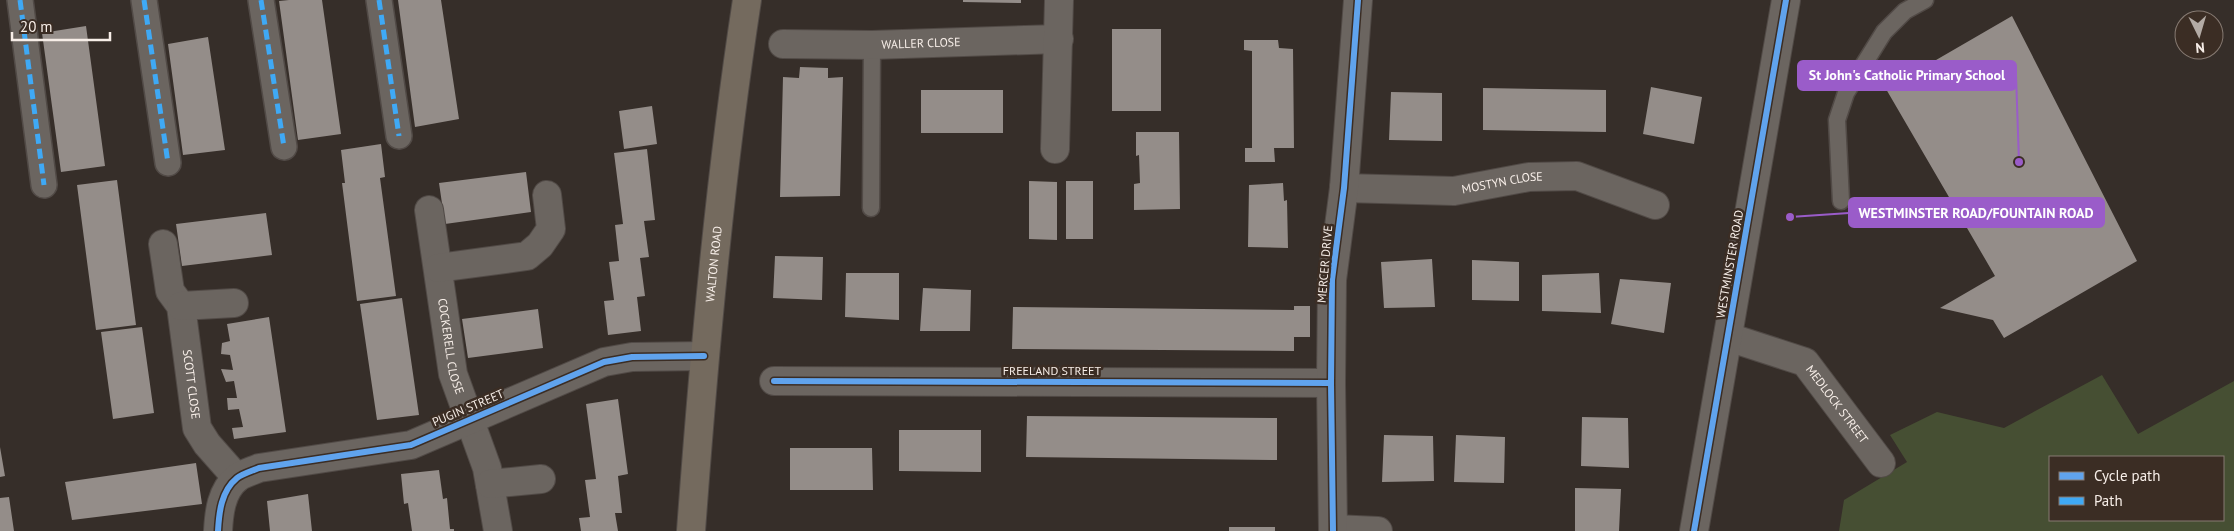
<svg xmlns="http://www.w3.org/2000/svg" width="2234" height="531" font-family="'PT Sans',sans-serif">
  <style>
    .green { fill: #464f33; fill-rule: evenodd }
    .building { fill: #948d89 }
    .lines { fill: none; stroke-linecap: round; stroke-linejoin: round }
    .service-casing { stroke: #514a46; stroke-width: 19 }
    .pedestrian-casing { stroke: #514a46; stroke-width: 28 }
    .minor-casing { stroke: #514a46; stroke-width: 30 }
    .tertiary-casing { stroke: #514a46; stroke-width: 30 }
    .trunk-casing { stroke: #514a46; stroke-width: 30 }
    .service { stroke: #6b6560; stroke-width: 16 }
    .pedestrian { stroke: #6b6560; stroke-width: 25 }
    .minor { stroke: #6b6560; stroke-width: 28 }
    .tertiary { stroke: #6b6560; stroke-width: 28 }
    .trunk { stroke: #746a5e; stroke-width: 28 }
    .quiet { stroke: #3fa9f5; stroke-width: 5; stroke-dasharray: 10 5; stroke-linecap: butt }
    .cycleway-casing { stroke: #3b2d24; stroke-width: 9 }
    .cycleway { stroke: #60a3ed; stroke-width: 6 }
    .labels { text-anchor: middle; stroke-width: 5; stroke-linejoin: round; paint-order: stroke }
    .street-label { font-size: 12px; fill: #f7eee8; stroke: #3b2d24 }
    .leader { fill: none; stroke: #9a5cc9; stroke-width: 2 }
    .callout-dot { fill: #9a5cc9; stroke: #3b2d24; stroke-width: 2 }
    .callout { fill: #9a5cc9; stroke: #9a5cc9; stroke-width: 2 }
    .callout-label { font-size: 14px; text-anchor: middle; font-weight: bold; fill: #fff }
  </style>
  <rect width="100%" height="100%" fill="#362e29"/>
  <!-- green -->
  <path class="green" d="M 2102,375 L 2138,434 L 2234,381 L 2234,531 L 1839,531 L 1844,500 L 1907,462 L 1890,435 L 1937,412 L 2004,428 ZM 2050,457 L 2223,457 L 2223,520 L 2050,520 Z"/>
  <!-- building -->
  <path class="building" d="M 289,0 L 322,0 L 341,134 L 298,140 L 279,1 Z
    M 398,0 L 441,0 L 459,119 L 415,127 Z
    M 963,0 L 1021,0 L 1021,3 L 963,2 Z
    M 2012,16 L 2137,261 L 2004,338 L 1993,320 L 1940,308 L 1995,276 L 1886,89 Z
    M 86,26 L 105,166 L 61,172 L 42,33 Z
    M 1112,29 L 1161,29 L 1161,111 L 1112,111 Z
    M 208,37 L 225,150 L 183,155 L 168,44 Z
    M 1244,40 L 1278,40 L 1279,48 L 1293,49 L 1294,148 L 1274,148 L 1275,162 L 1245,162 L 1245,148 L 1252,148 L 1252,51 L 1244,50 Z
    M 800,67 L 828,68 L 828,78 L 843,77 L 840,196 L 780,197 L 783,77 L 799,78 Z
    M 1651,87 L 1702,97 L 1694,144 L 1643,134 Z
    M 1483,88 L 1606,90 L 1606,132 L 1483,130 Z
    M 921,90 L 1003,90 L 1003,133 L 921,133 Z
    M 1391,92 L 1442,93 L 1442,141 L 1389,140 Z
    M 652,106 L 657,144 L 624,149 L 619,111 Z
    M 1136,132 L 1179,132 L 1180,209 L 1134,210 L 1134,184 L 1140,183 L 1139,155 L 1136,156 Z
    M 381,144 L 385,177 L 380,178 L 396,296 L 357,301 L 342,183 L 345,183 L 341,150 Z
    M 647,149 L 655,220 L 644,221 L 649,257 L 640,258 L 645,296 L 637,297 L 641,331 L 608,335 L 604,301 L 614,300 L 609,262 L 619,261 L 615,225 L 623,224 L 614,153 Z
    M 526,172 L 531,212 L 445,224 L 439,183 Z
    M 117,180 L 136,325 L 96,330 L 77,185 Z
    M 1029,181 L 1057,182 L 1057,240 L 1029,239 Z
    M 1066,181 L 1093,181 L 1093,239 L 1066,239 Z
    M 1283,183 L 1284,201 L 1287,200 L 1288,248 L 1248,247 L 1249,185 Z
    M 266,213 L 272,255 L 182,266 L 176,224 Z
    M 775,256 L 823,257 L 822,300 L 773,298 Z
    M 1432,259 L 1435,307 L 1384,308 L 1381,262 Z
    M 1472,260 L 1519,262 L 1519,301 L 1472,300 Z
    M 846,273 L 899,273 L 899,320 L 845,317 Z
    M 1599,273 L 1601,313 L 1542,311 L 1542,275 Z
    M 1620,279 L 1671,283 L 1664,333 L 1611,324 Z
    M 923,288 L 971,290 L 970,331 L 920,331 Z
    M 402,298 L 419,415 L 377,420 L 360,304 Z
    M 1294,306 L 1310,306 L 1310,337 L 1294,337 L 1294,351 L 1012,349 L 1013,307 L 1294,310 Z
    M 538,309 L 543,348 L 468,358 L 462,319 Z
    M 269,317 L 286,432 L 234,439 L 232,428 L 243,427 L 239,409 L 228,410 L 227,398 L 237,398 L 234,381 L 226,382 L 221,369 L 233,370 L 230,355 L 221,354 L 222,343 L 230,341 L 227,324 Z
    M 142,327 L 154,413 L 113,419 L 101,332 Z
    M 618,399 L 628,474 L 618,476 L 622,513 L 615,513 L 618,531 L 581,531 L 579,518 L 590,517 L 585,480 L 596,479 L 586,404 Z
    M 1027,416 L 1277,418 L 1277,460 L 1026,457 Z
    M 1582,417 L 1628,418 L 1629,468 L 1581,466 Z
    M 899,430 L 981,430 L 981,472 L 899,471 Z
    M 1384,435 L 1433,436 L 1434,481 L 1382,482 Z
    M 1456,435 L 1505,437 L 1504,483 L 1454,482 Z
    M 0,447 L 5,476 L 0,477 Z
    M 790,448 L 872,448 L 873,490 L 790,490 Z
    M 196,463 L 202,504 L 72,520 L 65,482 Z
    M 439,470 L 443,499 L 447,498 L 450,529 L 454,529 L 454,531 L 412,531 L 408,503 L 404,504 L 401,474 Z
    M 1575,488 L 1621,489 L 1619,531 L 1575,531 Z
    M 308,494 L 312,531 L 270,531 L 267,501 Z
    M 9,497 L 14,531 L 0,531 L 0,498 Z
    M 1229,527 L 1275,527 L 1275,531 L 1229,531 Z"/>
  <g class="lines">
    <defs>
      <path id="service" d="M 1841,201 L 1837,120 L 1846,93 L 1884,32 L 1905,11 L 1925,0
        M 871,208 L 872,45"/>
      <path id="pedestrian" d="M 20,0 L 44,185
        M 144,0 L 168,163
        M 261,0 L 284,147
        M 379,0 L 399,136"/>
      <g id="minor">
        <path id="s1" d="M 783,44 L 872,45 L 1059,39"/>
        <path d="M 1055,149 L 1059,0"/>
        <path id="s2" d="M 1344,188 L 1454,191 L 1529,177 L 1577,176 L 1655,205"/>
        <path id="s3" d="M 429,210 L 453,374 L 487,468 L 498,531"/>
        <path id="s4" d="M 163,244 L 170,291 L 181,306 L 197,428 L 207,444 L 237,478"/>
        <path d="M 438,268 L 527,256 L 540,245 L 551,229 L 547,195"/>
        <path d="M 181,306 L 234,303"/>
        <path id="s5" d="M 1728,337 L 1805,362 L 1881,463"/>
        <path d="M 774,381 L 1331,383"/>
        <path d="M 490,484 L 541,479"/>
        <path d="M 1334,529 L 1378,531"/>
        <path d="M 218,531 C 219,513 221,491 237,478 C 242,474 252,471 259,468 L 411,445 L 604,362 L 632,357 L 704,356"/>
        <path d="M 1333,531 L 1331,383 L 1332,280 L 1344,188 L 1358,0"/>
      </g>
      <path id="tertiary" d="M 1694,531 L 1786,0"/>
      <g id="trunk">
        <path id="s6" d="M 691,531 C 704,354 720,176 747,0"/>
      </g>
    </defs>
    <!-- service casing -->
    <use href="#service" class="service-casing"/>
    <!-- pedestrian casing -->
    <use href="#pedestrian" class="pedestrian-casing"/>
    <!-- minor casing -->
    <use href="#minor" class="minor-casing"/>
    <!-- tertiary casing -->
    <use href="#tertiary" class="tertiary-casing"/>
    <!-- trunk casing -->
    <use href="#trunk" class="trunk-casing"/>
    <!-- service -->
    <use href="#service" class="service"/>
    <!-- pedestrian -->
    <use href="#pedestrian" class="pedestrian"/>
    <!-- minor -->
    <use href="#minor" class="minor"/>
    <!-- tertiary -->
    <use href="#tertiary" class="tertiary"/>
    <!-- trunk -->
    <use href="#trunk" class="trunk"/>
    <!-- quiet -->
    <path class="quiet" d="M 20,0 L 44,185
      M 144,0 L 168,163
      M 261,0 L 284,147
      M 379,0 L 399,136"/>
    <defs>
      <path id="cycleway" d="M 774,381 L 1331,383
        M 218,531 C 219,513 221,491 237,478 C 242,474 252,471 259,468 L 411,445 L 604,362 L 632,357 L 704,356
        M 1333,531 L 1331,383 L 1332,280 L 1344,188 L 1358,0
        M 1694,531 L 1786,0"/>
    </defs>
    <!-- cycleway casing -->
    <use href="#cycleway" class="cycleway-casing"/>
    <!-- cycleway -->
    <use href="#cycleway" class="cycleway"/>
  </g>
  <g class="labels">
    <!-- street labels -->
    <g class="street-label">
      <text dy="4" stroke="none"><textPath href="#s1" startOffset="138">WALLER CLOSE</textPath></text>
      <text dy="4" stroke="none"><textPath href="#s2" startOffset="159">MOSTYN CLOSE</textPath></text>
      <text transform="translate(1325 264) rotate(-85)" y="4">MERCER DRIVE</text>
      <text transform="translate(1730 264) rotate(-80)" y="4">WESTMINSTER ROAD</text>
      <text dy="4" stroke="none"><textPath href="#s6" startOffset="268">WALTON ROAD</textPath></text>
      <text dy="4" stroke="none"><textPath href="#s3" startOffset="138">COCKERELL CLOSE</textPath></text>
      <text x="1052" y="375">FREELAND STREET</text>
      <text dy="4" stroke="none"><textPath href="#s4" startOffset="145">SCOTT CLOSE</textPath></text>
      <text dy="4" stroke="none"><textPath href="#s5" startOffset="134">MEDLOCK STREET</textPath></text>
      <text transform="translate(468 408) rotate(-23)" y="4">PUGIN STREET</text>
    </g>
  </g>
  <!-- callouts -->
  <path class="leader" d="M2019 162L2016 75M1790 217L1849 213"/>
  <g class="callout-dot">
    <circle cx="2019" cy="162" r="5"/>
    <circle cx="1790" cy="217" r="5"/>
  </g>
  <g class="callout">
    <rect x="1798" y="61" width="218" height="29" rx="5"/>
    <rect x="1849" y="198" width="255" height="29" rx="5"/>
  </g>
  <g class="callout-label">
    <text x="1907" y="80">St John's Catholic Primary School</text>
    <text x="1976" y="218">WESTMINSTER ROAD/FOUNTAIN ROAD</text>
  </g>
  <!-- legend -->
  <rect x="2049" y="456" width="175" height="65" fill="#3b2d24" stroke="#867a72"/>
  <rect x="2059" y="472" width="25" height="8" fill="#60a3ed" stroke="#867a72"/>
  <text x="2094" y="481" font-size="15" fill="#f7eee8">Cycle path</text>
  <rect x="2059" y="497" width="25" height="8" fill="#3fa9f5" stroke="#867a72"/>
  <text x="2094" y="506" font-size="15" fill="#f7eee8">Path</text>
  <!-- north arrow -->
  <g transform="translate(2199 35) rotate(175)"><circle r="24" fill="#3b2d24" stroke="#867a72"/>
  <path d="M0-4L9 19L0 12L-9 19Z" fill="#b3aba5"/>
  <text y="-8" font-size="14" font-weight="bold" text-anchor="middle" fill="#f7eee8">N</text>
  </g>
  <!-- scale -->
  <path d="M12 32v8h98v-8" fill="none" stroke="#f7eee8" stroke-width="2.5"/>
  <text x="20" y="32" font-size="15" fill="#f7eee8" stroke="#3b2d24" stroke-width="4" paint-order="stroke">20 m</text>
</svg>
